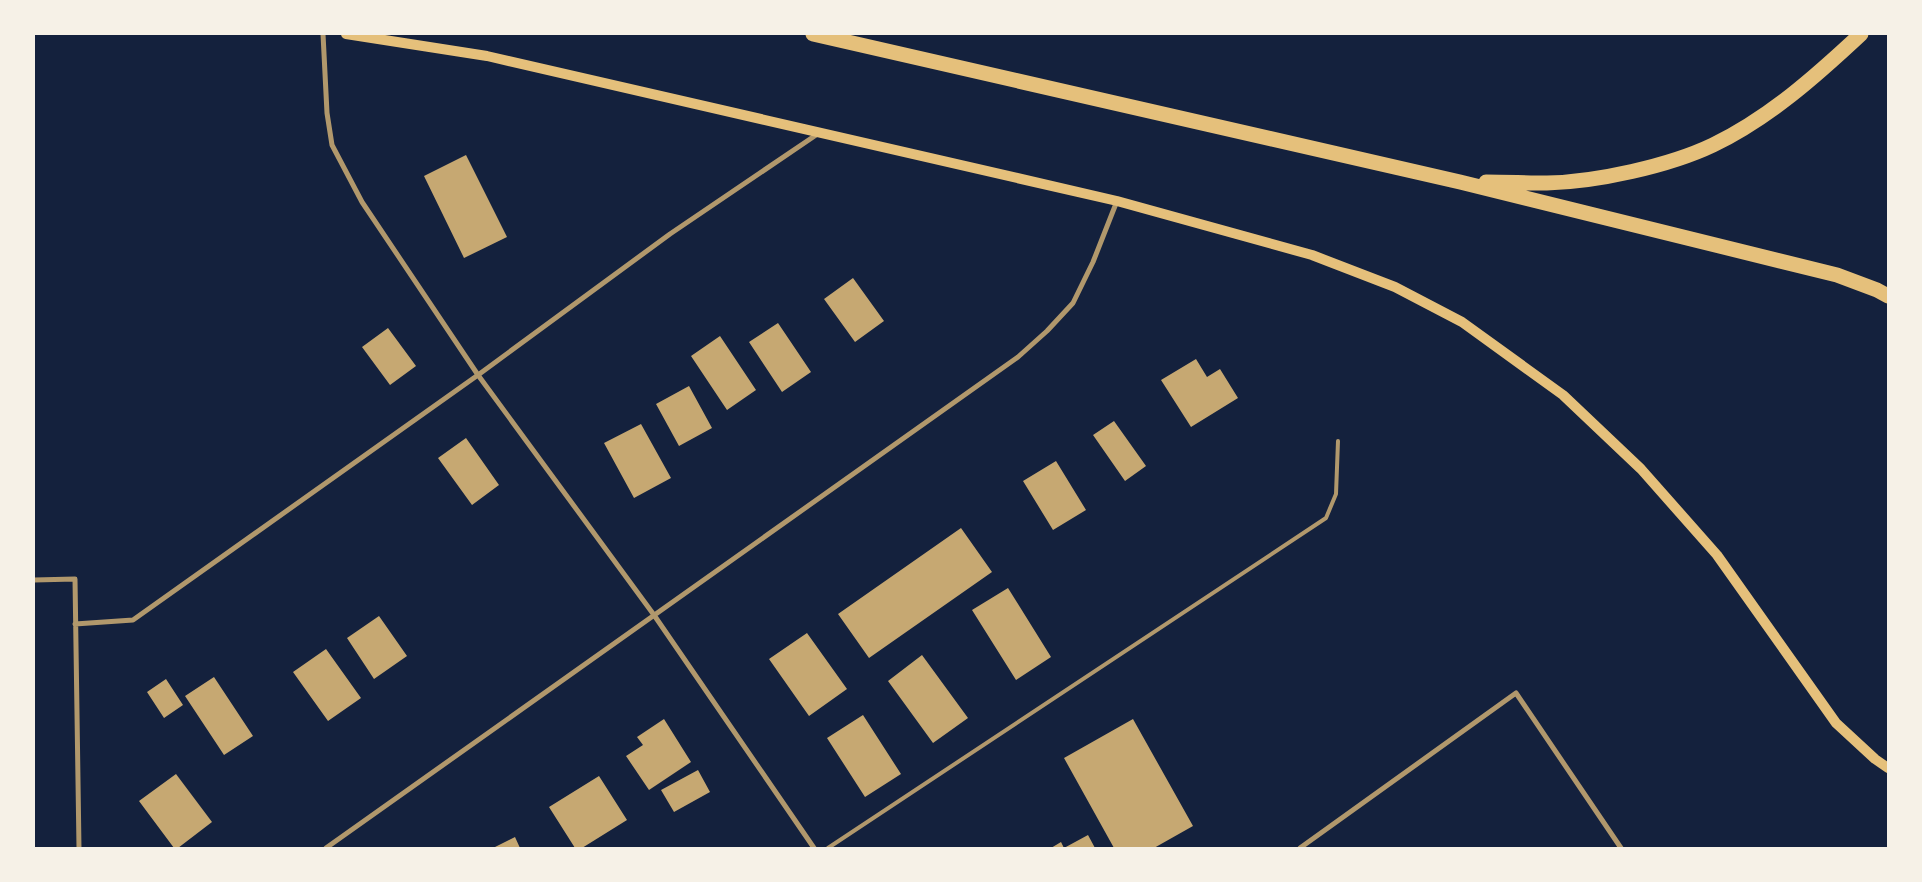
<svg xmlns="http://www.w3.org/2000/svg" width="1922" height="882" font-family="'Varela Round',sans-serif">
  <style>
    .building { fill: #c6a872 }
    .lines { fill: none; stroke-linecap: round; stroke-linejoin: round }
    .service { stroke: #b1986c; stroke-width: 4 }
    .minor { stroke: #b1986c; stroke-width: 5 }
    .secondary { stroke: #e5c07b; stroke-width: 10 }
    .motorway { stroke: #e5c07b; stroke-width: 15 }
  </style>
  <rect width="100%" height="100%" fill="#14213d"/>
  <!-- building -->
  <path class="building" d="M 466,155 L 507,237 L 464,258 L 424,176 Z
    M 853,278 L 884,321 L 855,342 L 824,299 Z
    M 778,323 L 811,372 L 782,392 L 749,342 Z
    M 388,328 L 416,366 L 390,385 L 362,347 Z
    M 720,336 L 756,390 L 727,410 L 691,356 Z
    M 1196,359 L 1207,377 L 1220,369 L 1238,398 L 1191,427 L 1161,380 Z
    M 689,386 L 712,428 L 679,446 L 656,404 Z
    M 1114,421 L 1146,466 L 1125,481 L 1093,435 Z
    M 641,424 L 671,478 L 634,498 L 604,443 Z
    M 466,438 L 499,485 L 472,505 L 438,458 Z
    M 1056,461 L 1086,510 L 1053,530 L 1023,481 Z
    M 961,528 L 992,572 L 869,658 L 838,614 Z
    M 1008,588 L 1051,657 L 1016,680 L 972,610 Z
    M 379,616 L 407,656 L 374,679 L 347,638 Z
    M 807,633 L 847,689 L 809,716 L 769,659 Z
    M 326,649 L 361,698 L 328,721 L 293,672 Z
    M 922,655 L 968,718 L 933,743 L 888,681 Z
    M 214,677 L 253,736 L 224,755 L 185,696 Z
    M 166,679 L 183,705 L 164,718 L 147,692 Z
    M 863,715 L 901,774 L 865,797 L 827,738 Z
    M 664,719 L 691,762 L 649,790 L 626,756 L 643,745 L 637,737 Z
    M 1133,719 L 1193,826 L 1154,848 L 1114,848 L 1064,758 Z
    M 698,770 L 710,792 L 674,812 L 661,790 Z
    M 176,774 L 212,822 L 178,848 L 174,848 L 139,801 Z
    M 599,776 L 627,820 L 582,848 L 575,848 L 549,807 Z
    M 1088,835 L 1095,848 L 1051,848 L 1061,842 L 1064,848 Z
    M 515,837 L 520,848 L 493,848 Z"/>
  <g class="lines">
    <!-- service -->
    <path class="service" d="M 828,848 L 1326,518 L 1336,494 L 1338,441"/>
    <!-- minor -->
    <path class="minor" d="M 323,34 L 327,113 L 332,145 L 362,202 L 478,375 L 654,615 L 814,848
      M 34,580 L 75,579 L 79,848
      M 75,624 L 133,620 L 478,375 L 670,234 L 819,133
      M 326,848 L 1018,357 L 1047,331 L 1073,303 L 1093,262 L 1117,201
      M 1300,848 L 1516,693 L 1621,848"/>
    <!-- secondary -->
    <path class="secondary" d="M 346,34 L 487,56 L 1117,201 L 1312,255 L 1395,287 L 1462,322 L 1563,395 L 1641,469 L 1717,555 L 1836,723 L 1875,759 L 1888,768"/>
    <!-- motorway -->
    <path class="motorway" d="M 813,34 L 1460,182 L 1837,275 L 1877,290 L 1888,296
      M 1486,182 C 1507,182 1527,183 1547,183 C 1596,182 1669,166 1713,145 C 1769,118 1816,76 1861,34"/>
  </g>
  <!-- border -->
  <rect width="1922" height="882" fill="none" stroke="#f6f1e7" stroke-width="70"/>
</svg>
